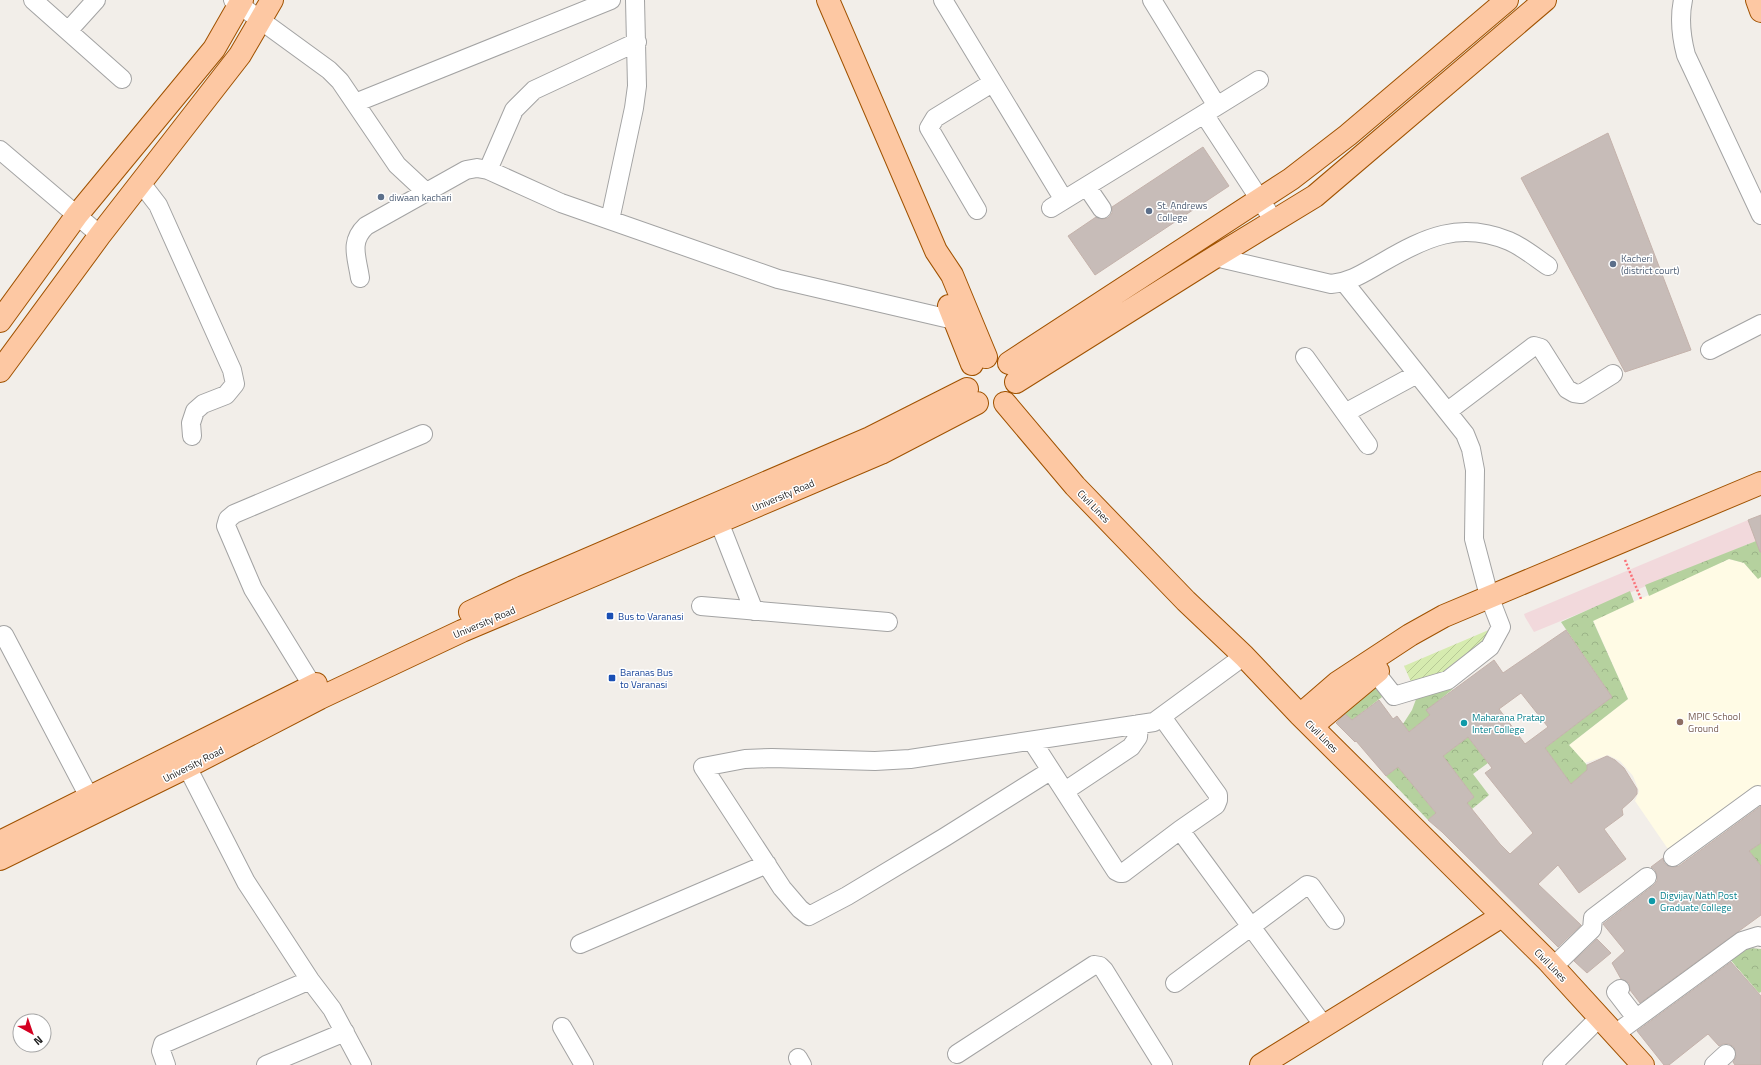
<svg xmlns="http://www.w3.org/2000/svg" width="1761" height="1065" font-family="'Titillium Web',sans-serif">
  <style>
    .commercial { fill: #f2d9dc }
    .education { fill: #fffbe5 }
    .forest { fill: url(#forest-crowns) }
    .garden { fill: url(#garden-furrows) }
    .building { fill: #c7bcb8; stroke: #c4b2ab; fill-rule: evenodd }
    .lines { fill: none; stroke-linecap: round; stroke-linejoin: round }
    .minor-casing { stroke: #a3a3a3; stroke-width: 20 }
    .major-casing { stroke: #a05200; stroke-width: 24 }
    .path { stroke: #fb7178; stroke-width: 2.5; stroke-dasharray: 2 2; stroke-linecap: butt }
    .minor { stroke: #fff; stroke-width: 18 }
    .major { stroke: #fdc8a3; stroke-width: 22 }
    .service-dot { fill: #5c6f8a; stroke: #fff; stroke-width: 1.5 }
    .transit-dot { fill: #1a4fb4; stroke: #fff; stroke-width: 1.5 }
    .education-dot { fill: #8d6e63; stroke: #fff; stroke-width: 1.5 }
    .culture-dot { fill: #0f9aa8; stroke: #fff; stroke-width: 1.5 }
    .labels { text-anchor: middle; stroke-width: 3; stroke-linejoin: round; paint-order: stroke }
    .service-label { font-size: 10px; fill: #4e5e75; stroke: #fff; text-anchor: start }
    .street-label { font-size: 10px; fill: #222; stroke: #fff }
    .transit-label { font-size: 10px; fill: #164399; stroke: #fff; text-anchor: start }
    .education-label { font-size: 10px; fill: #785e54; stroke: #fff; text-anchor: start }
    .culture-label { font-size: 10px; fill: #0d838f; stroke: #fff; text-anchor: start }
  </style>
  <defs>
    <pattern id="forest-crowns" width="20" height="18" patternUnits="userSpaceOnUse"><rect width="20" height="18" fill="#b5d19e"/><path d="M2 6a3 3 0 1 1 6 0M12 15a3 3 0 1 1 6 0" fill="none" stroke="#9bb388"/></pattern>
    <pattern id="garden-furrows" width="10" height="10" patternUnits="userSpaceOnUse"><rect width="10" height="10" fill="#d6ebaf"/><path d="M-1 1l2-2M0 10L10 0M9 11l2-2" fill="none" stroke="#b7c996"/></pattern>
  </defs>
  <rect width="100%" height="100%" fill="#f2eee9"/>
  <!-- commercial -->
  <path class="commercial" d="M 1748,520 L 1756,541 L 1534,632 L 1525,617 L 1524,614 Z"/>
  <!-- education -->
  <path class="education" d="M 1729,559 L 1744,563 L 1758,578 L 1761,577 L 1761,791 L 1670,852 L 1635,801 L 1639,791 L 1633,776 L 1620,761 L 1608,755 L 1585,763 L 1569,745 L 1628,699 L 1593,620 Z"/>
  <!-- forest -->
  <path class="forest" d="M 1756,541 L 1761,547 L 1761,577 L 1758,579 L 1744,563 L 1729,559 L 1649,596 L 1645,585 Z
    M 1630,591 L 1634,602 L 1593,621 L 1628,699 L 1569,745 L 1587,765 L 1587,770 L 1571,784 L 1545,748 L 1612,697 L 1561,622 Z
    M 1375,686 L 1382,697 L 1352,720 L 1345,714 L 1351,700 Z
    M 1449,686 L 1453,689 L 1427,710 L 1430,715 L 1409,732 L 1403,724 L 1412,710 L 1418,694 Z
    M 1468,737 L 1488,763 L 1473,774 L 1489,795 L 1472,809 L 1467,803 L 1474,797 L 1443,756 Z
    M 1398,767 L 1436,813 L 1428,820 L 1386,776 Z
    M 1761,843 L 1761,866 L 1749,851 Z
    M 1749,948 L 1761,949 L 1761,992 L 1759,993 L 1728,957 L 1737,951 Z"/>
  <!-- garden -->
  <path class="garden" d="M 1498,626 L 1476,652 L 1443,675 L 1412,684 L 1404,666 Z"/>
  <!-- building -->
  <path class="building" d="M 1608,133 L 1691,350 L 1625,372 L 1521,178 Z
    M 1203,147 L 1229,186 L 1095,275 L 1068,236 L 1096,217 L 1102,219 L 1108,218 L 1112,213 L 1112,207 Z
    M 1761,515 L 1761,552 L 1760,552 L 1748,520 Z
    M 1566,630 L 1612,697 L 1545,748 L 1571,784 L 1587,770 L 1587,765 L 1607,756 L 1615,760 L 1624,768 L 1637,789 L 1637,794 L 1632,800 L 1622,809 L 1623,815 L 1604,829 L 1626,859 L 1579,893 L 1558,865 L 1538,884 L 1581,925 L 1558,947 L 1442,832 L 1428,820 L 1436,813 L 1398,767 L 1386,776 L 1356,741 L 1355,742 L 1336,723 L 1345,714 L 1352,720 L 1379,700 L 1393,719 L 1397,716 L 1409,732 L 1430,715 L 1426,710 L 1494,660 L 1503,673 ZM 1521,693 L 1548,727 L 1525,744 L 1499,709 ZM 1468,737 L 1492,768 L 1485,773 L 1533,833 L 1510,854 L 1500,844 L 1467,803 L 1474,797 L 1443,756 Z
    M 1761,806 L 1761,843 L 1749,851 L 1761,866 L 1761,915 L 1640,1003 L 1630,990 L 1629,983 L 1621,979 L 1612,963 L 1625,951 L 1603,924 L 1654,885 L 1657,881 L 1657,875 L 1655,870 L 1651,867 L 1663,858 L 1664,863 L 1668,866 L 1674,867 L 1679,866 Z
    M 1597,939 L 1611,953 L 1587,973 L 1574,961 Z
    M 1731,962 L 1761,996 L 1761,1065 L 1735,1065 L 1733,1062 L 1736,1057 L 1734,1047 L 1729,1044 L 1723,1044 L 1719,1046 L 1708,1034 L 1669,1065 L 1664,1065 L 1637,1031 Z"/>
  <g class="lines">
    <defs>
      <path id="minor" d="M 33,0 L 122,79
        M 233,0 L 329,70 L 340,81 L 397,165 L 426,192
        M 943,0 L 1064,200
        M 1683,0 C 1679,19 1681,36 1686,55 L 1761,215
        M 68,31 L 96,0
        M 355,103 L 611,0
        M 1217,106 L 1259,80
        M 1204,114 L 1274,221
        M 0,150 L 100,235
        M 488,170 L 514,110 L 534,90 L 637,42
        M 141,183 L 158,205 L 232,370 L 235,384 L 226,395 L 203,404 L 195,411 L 191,423 L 192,436
        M 1087,187 L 1102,209
        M 1051,208 L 1217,106 L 1152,0
        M 977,210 L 929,128 L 935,118 L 992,83
        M 610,220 L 634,108 L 637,86 L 635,0
        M 1215,257 L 1331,284 C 1351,282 1365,272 1383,262 C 1426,237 1460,221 1509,241 C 1523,247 1536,258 1548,266
        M 360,278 C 357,257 349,242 366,226 L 466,170 L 477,168 L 488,170 L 561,203 L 778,279 L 954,320
        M 1344,282 L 1465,434 L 1471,449 L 1475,470 L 1474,539 L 1489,596 L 1501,627 L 1490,647 L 1448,680 L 1394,696 L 1368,663
        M 1710,350 L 1761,324
        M 1305,357 L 1368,445
        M 1448,411 L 1534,346 L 1541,348 L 1567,389 L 1574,393 L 1581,394 L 1613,374
        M 1345,413 L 1417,374
        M 714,509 L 754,611
        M 701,606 L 888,622
        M 4,635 L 96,810
        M 320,698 L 253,589 L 226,526 L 228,519 L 234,514 L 423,434
        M 1032,741 L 1116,871 L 1120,873 L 1123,873 L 1180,830 L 1216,805 L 1218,800 L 1218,795 L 1162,717
        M 181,755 L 246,882 L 310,980 L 332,1009 L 362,1065
        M 1050,771 L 945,837 L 847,896 L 809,916 L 800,909 L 782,888 L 703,767 L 745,759 L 772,758 L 875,761 L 910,759 L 1154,722 L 1244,656
        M 1065,791 L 1131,747 L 1138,737 L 1139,724
        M 1180,830 L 1324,1026
        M 1673,857 L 1758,795 L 1761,796
        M 580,944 L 767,864
        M 1553,967 L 1592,929 L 1593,918 L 1647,877
        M 1175,983 L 1307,885 L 1311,886 L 1335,920
        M 1620,989 L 1616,992 L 1636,1018
        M 562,1027 L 584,1065
        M 1615,1034 L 1742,941 L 1758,936 L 1761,937
        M 957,1054 L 1094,965 L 1100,966 L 1104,970 L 1163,1065
        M 798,1058 L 802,1065
        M 166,1065 L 161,1051 L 163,1044 L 310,980
        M 266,1065 L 345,1032
        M 1552,1065 L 1600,1017
        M 1714,1065 L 1726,1054"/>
      <path id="major" d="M 828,0 L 936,251 L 952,275 L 986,357
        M 1757,0 L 1761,11
        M 949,306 L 972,364
        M 0,321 L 77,215 L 214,49 L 242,0
        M 1009,363 L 1291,179 L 1348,135 L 1507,0
        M 0,371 L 100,235 L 240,55 L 272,0
        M 1016,382 L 1215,257 L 1315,196 L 1545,0
        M 1005,403 L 1075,486 L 1186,601 L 1244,656 L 1300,715 L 1548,961 L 1643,1065
        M 470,612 L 523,587 L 870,438 L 967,389
        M 1300,715 L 1337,683 L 1410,635 L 1444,616 L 1761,483
        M 1312,726 L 1378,671
        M 0,842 L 316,684
        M 0,859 L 187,767 L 320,698 L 462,631 L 881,453 L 977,403
        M 1261,1065 L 1502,916"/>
    </defs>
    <!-- minor casing -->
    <use href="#minor" class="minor-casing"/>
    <!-- major casing -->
    <use href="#major" class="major-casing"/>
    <!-- path -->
    <path class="path" d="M 1625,560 L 1641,599"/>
    <!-- minor -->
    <use href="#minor" class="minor"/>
    <!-- major -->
    <use href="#major" class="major"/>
  </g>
  <!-- markers -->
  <g class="service-dot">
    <circle cx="381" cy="197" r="4"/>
    <circle cx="1149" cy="211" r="4"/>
    <circle cx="1613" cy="264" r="4"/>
  </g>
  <g class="transit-dot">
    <rect x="606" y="612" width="8" height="8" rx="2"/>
    <rect x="608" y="674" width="8" height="8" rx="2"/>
  </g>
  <circle class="education-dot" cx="1680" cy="722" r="4"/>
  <g class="culture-dot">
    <circle cx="1464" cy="723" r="4"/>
    <circle cx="1652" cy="901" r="4"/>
  </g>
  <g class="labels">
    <!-- service labels -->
    <g class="service-label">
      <text x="389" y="201">diwaan kachari</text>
      <text x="1157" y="209">St. Andrews<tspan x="1157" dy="12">College</tspan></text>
      <text x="1621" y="262">Kacheri<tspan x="1621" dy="12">(district court)</tspan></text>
    </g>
    <!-- street labels -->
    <g class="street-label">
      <text transform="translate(783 495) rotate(-23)" y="4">University Road</text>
      <text transform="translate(1094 506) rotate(46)" y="4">Civil Lines</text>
      <text transform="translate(484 622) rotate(-23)" y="4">University Road</text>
      <text transform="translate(1322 736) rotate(45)" y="4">Civil Lines</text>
      <text transform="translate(193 764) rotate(-27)" y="4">University Road</text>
      <text transform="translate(1551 965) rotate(46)" y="4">Civil Lines</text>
    </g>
    <!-- transit labels -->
    <g class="transit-label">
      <text x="618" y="620">Bus to Varanasi</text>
      <text x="620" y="676">Baranas Bus<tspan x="620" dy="12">to Varanasi</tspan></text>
    </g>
    <!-- education labels -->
    <g class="education-label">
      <text x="1688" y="720">MPIC School<tspan x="1688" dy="12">Ground</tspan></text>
    </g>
    <!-- culture labels -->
    <g class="culture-label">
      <text x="1472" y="721">Maharana Pratap<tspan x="1472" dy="12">Inter College</tspan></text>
      <text x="1660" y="899">Digvijay Nath Post<tspan x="1660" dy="12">Graduate College</tspan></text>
    </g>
  </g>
  <!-- north arrow -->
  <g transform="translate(32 1033) rotate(140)"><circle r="19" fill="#ffffff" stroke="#a7a7a7"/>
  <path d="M0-3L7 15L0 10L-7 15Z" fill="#d40021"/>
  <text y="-6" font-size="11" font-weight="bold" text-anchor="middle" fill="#222222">N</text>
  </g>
</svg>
